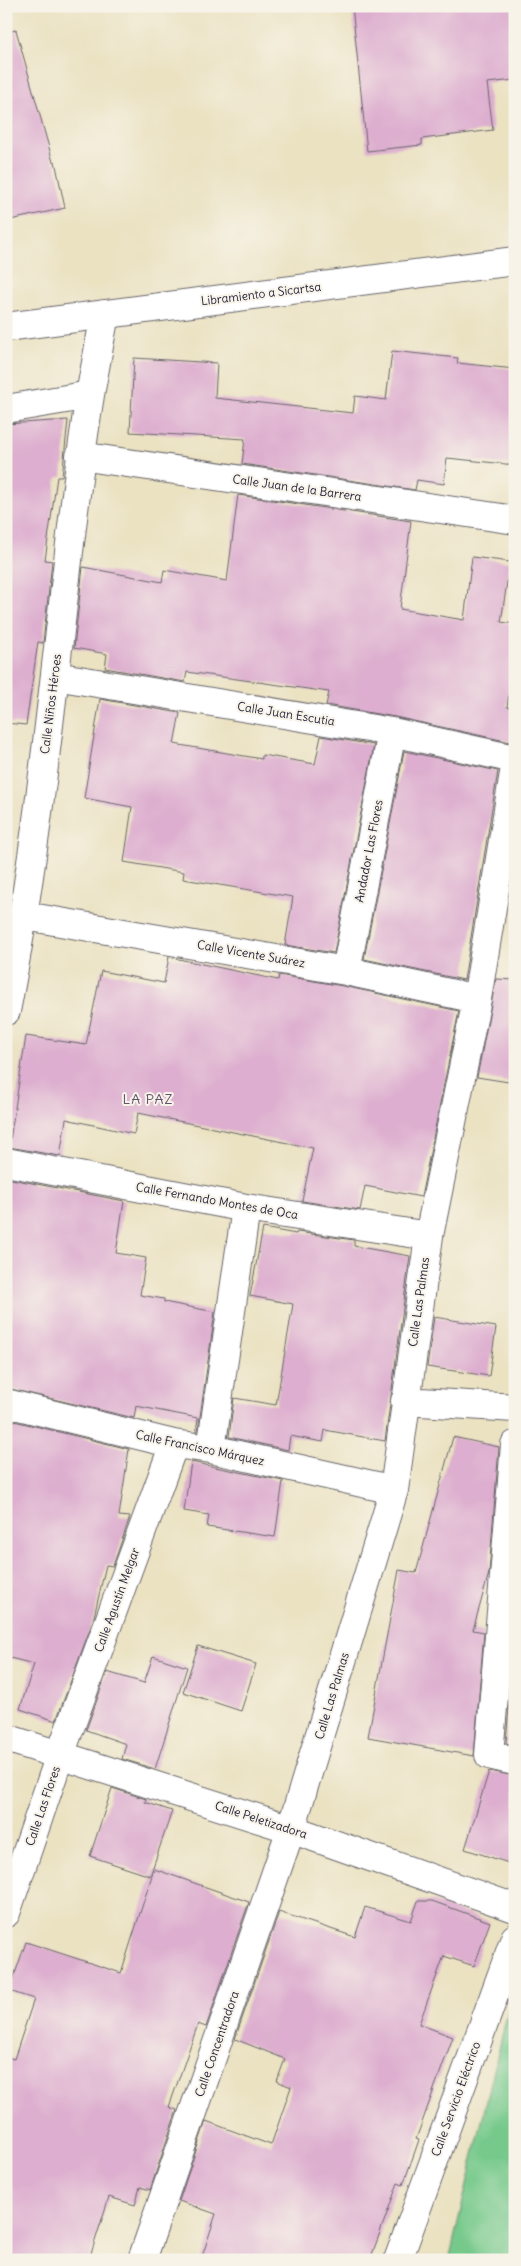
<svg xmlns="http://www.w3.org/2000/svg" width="521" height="2266" font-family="Delius,sans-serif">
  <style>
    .pitch { fill: #76c98b; stroke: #4c7663 }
    .building { fill: #ddaecf }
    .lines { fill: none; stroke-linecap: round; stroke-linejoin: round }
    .minor-casing { stroke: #68656a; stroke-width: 30 }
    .primary-casing { stroke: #68656a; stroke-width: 30 }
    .minor { stroke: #fff; stroke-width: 28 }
    .primary { stroke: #fff; stroke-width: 28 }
    .labels { text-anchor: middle; stroke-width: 4; stroke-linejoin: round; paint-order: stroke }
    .street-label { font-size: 12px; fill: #22223b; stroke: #f7f3e8 }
    .neighbourhood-label { font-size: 14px; letter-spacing: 1px; fill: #63536f; stroke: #f7f3e8 }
  </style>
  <rect width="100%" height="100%" fill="#f7f3e8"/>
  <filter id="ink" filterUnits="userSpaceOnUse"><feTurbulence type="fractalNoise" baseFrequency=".02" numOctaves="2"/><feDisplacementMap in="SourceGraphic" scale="10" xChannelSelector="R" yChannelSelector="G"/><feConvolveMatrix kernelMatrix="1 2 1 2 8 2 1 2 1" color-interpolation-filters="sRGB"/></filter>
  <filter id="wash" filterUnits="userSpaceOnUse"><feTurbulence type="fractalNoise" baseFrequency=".0096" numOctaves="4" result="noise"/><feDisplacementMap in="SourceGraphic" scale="20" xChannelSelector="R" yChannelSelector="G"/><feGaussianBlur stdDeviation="1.12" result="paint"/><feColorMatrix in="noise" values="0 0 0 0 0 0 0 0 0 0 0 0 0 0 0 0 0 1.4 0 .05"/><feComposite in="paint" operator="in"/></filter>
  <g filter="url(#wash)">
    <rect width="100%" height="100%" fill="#ebe2c2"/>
    <!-- pitch -->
    <path class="pitch" d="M 515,1981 L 515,2260 L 449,2260 Z"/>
    <g id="blocks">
      <!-- building -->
      <path class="building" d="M 352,6 L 515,6 L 515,80 L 487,83 L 493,130 L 422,139 L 422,145 L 367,151 Z
        M 16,30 L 53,162 L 55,161 L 65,208 L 6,221 L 6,32 Z
        M 392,351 L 458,358 L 457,363 L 515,369 L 515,465 L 447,458 L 444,484 L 417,480 L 415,490 L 242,464 L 245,439 L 130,432 L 134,358 L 217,363 L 215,398 L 353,413 L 355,396 L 386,400 Z
        M 68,420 L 62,477 L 57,477 L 45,560 L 52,561 L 43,643 L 38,642 L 26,725 L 6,723 L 6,424 Z
        M 238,495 L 411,521 L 400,609 L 464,620 L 472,557 L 510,562 L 501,622 L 515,624 L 515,658 L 507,707 L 515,708 L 515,743 L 395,717 L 326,705 L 329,692 L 187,672 L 185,682 L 105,668 L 107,654 L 74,648 L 83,567 L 162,582 L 164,570 L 227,581 Z
        M 100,699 L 180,713 L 174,744 L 262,759 L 262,755 L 315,764 L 321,736 L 374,745 L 334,953 L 285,945 L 293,897 L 183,879 L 184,872 L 124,862 L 132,807 L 84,798 Z
        M 404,751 L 498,771 L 464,980 L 364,959 Z
        M 515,865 L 515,899 L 509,898 Z
        M 169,957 L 278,980 L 279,975 L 343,986 L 459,1011 L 421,1197 L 365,1186 L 360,1210 L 302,1201 L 313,1148 L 138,1113 L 134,1134 L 66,1119 L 60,1156 L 9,1147 L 26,1036 L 86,1045 L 101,971 L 164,983 Z
        M 496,979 L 515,980 L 515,1083 L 477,1077 Z
        M 6,1178 L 124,1201 L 116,1253 L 146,1258 L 140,1295 L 164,1299 L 164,1302 L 215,1312 L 198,1431 L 196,1431 L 198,1418 L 136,1406 L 134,1418 L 6,1388 Z
        M 263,1228 L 296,1234 L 297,1232 L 354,1240 L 354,1246 L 410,1256 L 385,1441 L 325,1430 L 323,1442 L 290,1436 L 288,1450 L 229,1437 L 234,1398 L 276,1405 L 293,1304 L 250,1296 Z
        M 434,1317 L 496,1327 L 489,1376 L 427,1367 Z
        M 6,1419 L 129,1449 L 119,1516 L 130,1517 L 113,1566 L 106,1565 L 93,1621 L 56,1721 L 20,1709 L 34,1664 L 6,1657 Z
        M 453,1437 L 499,1447 L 489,1573 L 473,1630 L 484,1632 L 474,1756 L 368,1737 L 399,1570 L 416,1573 Z
        M 191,1462 L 283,1481 L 275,1537 L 207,1527 L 209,1515 L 184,1511 Z
        M 198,1646 L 256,1664 L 241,1711 L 183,1692 Z
        M 153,1656 L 187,1667 L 155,1769 L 122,1759 L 126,1744 L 86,1730 L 107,1672 L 144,1683 Z
        M 510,1695 L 515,1695 L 515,1745 L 506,1743 Z
        M 489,1771 L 515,1776 L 515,1865 L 465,1849 Z
        M 112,1788 L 146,1799 L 145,1802 L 172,1811 L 150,1876 L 90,1856 Z
        M 154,1869 L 249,1902 L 206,2027 L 198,2024 L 169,2107 L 177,2110 L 150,2190 L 140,2187 L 135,2205 L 109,2197 L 89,2260 L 6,2260 L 6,2057 L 14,2059 L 34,1999 L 9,1991 L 26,1942 L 121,1973 Z
        M 418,1901 L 432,1901 L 490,1922 L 474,1966 L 444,1956 L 419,2024 L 453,2037 L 416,2139 L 419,2140 L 403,2185 L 398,2183 L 370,2260 L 201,2260 L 216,2214 L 179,2201 L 206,2121 L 271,2145 L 291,2087 L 277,2081 L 285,2059 L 235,2039 L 279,1912 L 355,1937 L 365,1907 L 411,1921 Z"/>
    </g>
  </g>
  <g filter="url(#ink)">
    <use href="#blocks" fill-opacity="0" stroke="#68656a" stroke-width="1"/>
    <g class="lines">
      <defs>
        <path id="minor" d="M 6,409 L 90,395 L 105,314
          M 80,456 L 515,520
          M 55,676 L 392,732 L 515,759
          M 25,916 L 346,971 L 477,999
          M 346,971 L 392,732
          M 6,1011 C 28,899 42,787 55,674 C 66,581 75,487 90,395
          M 6,1162 L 246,1208 L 429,1236
          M 405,1401 L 515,1408
          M 6,1403 L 174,1444 L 211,1449 L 394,1490
          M 515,1445 L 489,1755 L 515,1761
          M 211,1449 L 246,1208
          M 6,1738 L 291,1829 L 515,1908
          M 6,1913 L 60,1755 L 174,1444
          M 142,2260 L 291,1829 L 394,1490 L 429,1236 L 477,999 L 515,767
          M 398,2260 L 515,1938"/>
        <path id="primary" d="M 6,327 L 515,261"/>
      </defs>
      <!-- minor casing -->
      <use href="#minor" class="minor-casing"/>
      <!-- primary casing -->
      <use href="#primary" class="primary-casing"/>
      <!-- minor -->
      <use href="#minor" class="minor"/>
      <!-- primary -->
      <use href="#primary" class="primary"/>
    </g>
  </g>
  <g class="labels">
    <!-- street labels -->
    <g class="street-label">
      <text transform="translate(261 294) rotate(-7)" y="4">Libramiento a Sicartsa</text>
      <text transform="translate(297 488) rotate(8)" y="4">Calle Juan de la Barrera</text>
      <text transform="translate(51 704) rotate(-83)" y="4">Calle Niños Héroes</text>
      <text transform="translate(286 714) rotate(9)" y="4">Calle Juan Escutia</text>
      <text transform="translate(369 851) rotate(-79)" y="4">Andador Las Flores</text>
      <text transform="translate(251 954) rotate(10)" y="4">Calle Vicente Suárez</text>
      <text transform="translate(217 1201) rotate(10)" y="4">Calle Fernando Montes de Oca</text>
      <text transform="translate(419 1302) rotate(-82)" y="4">Calle Las Palmas</text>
      <text transform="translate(200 1448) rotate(12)" y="4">Calle Francisco Márquez</text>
      <text transform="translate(117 1600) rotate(-70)" y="4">Calle Agustín Melgar</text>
      <text transform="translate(332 1696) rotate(-73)" y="4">Calle Las Palmas</text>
      <text transform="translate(43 1806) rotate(-71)" y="4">Calle Las Flores</text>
      <text transform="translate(261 1820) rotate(18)" y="4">Calle Peletizadora</text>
      <text transform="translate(217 2044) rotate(-71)" y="4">Calle Concentradora</text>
      <text transform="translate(456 2099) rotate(-70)" y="4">Calle Servicio Eléctrico</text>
    </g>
    <!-- neighbourhood labels -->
    <g class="neighbourhood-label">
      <text x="148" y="1104">LA PAZ</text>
    </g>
  </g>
  <!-- margin -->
  <rect width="521" height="2266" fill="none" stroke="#f7f3e8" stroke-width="25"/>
</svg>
